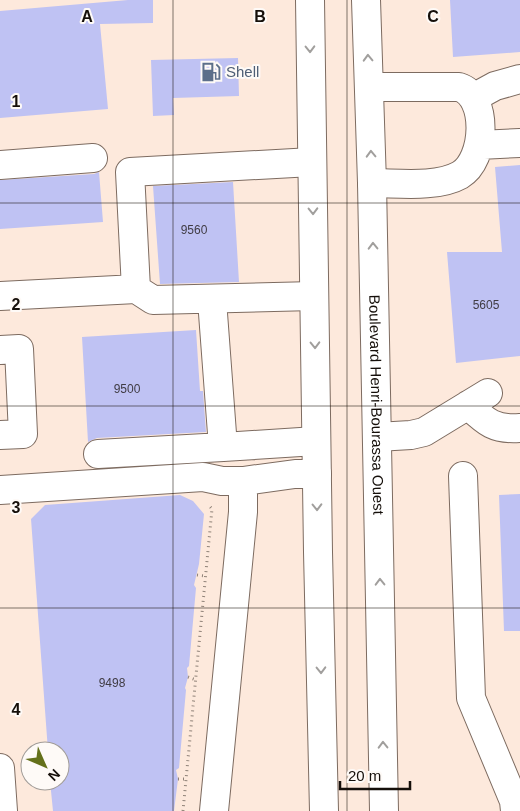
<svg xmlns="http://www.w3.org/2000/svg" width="520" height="811" font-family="Helvetica,sans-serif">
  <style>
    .building { fill: #bfc2f3 }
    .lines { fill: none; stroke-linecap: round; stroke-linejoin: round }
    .minor-casing { stroke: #7d6b60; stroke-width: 30 }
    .major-casing { stroke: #7d6b60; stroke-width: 30 }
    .path { stroke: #8f8278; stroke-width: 3; stroke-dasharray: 1 4; stroke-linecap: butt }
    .minor { stroke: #fff; stroke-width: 28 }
    .major { stroke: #fff; stroke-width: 28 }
    .oneway { stroke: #a19f9d }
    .grid { fill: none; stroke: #150f0a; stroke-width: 1; stroke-opacity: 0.55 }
    .labels { text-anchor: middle; stroke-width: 4; stroke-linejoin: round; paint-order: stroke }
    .number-label { font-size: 12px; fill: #403c44 }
    .service-label { font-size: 15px; fill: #4e5e75; stroke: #fefaf7; text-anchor: start }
    .street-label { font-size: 15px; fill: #150f0a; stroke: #fefaf7 }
    .grid-label { font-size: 16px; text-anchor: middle; font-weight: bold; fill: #150f0a; stroke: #fefaf7; stroke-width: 4; stroke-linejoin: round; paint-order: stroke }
  </style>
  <rect width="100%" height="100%" fill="#fde9dc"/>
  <!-- building -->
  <path class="building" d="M 128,0 L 153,0 L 153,23 L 100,24 L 108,109 L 0,118 L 0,11 Z
    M 450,0 L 520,0 L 520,52 L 453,57 Z
    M 238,58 L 239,96 L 173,98 L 174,115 L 153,116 L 151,60 Z
    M 520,165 L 520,356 L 456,363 L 447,252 L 502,252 L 495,167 Z
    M 99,172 L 103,222 L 0,229 L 0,180 L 94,174 Z
    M 233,182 L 239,282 L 160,284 L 153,186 Z
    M 196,330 L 200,391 L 203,391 L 206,432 L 97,438 L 88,442 L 82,337 Z
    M 520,494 L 520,631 L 504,631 L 499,495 Z
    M 180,495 L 193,501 L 204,514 L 199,564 L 194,585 L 196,588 L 189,666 L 187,668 L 188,677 L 185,688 L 186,690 L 179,768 L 176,770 L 178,779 L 174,811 L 53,811 L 50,781 L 60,781 L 60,751 L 48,751 L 31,519 L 45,505 Z"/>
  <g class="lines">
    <defs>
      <path id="minor" d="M 369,87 L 459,87 C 489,96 486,160 460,175 C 437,188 398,183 372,183
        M 473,98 L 495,86 L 520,79
        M 479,145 L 520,143
        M 0,165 L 93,158
        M 136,289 L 130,172 L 312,162
        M 0,296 L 136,289 L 153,300 L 314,296
        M 212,300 L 223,447 L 316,441
        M 0,350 L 19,349 L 23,434 L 0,435
        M 468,405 C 486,422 494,430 520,428
        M 377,437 L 411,435 L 424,432 L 488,393
        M 98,454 L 223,447
        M 463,476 L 471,698 L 514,801 L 515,811
        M 0,490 L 203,477 L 222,481 L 243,481
        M 0,768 L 3,811
        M 214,811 L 243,512 L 243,481 L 295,474 L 317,474"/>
      <g id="major">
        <path d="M 310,0 L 318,552 L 324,811"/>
        <path id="s1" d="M 366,0 L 372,183 L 384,811"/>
      </g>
    </defs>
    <!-- minor casing -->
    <use href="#minor" class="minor-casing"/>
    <!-- major casing -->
    <use href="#major" class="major-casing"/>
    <!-- path -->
    <path class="path" d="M 197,575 L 205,576
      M 188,677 L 196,680
      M 178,779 L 186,779
      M 183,811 L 212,509 L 208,504"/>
    <!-- minor -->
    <use href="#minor" class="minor"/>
    <!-- major -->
    <use href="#major" class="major"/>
  </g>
  <!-- one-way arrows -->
  <defs><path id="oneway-chevron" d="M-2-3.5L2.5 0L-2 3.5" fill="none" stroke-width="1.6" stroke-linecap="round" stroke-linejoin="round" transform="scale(1.25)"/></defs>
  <g class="oneway">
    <use href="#oneway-chevron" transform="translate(310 49) rotate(89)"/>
    <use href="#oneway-chevron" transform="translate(368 58) rotate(-92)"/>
    <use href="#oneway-chevron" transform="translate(371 154) rotate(-92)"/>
    <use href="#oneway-chevron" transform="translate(313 211) rotate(89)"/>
    <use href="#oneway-chevron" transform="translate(373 246) rotate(-91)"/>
    <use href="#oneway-chevron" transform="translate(315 345) rotate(89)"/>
    <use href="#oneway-chevron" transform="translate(317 507) rotate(89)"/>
    <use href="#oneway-chevron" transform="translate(380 582) rotate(-91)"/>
    <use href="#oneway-chevron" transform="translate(321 670) rotate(89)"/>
    <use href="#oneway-chevron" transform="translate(383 745) rotate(-91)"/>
  </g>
  <!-- grid -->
  <path class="grid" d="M 173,0 L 173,811M 347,0 L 347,811M 0,203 L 520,203M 0,406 L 520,406M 0,608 L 520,608"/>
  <!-- icons -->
  <defs>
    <symbol id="fuel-bare" viewBox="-9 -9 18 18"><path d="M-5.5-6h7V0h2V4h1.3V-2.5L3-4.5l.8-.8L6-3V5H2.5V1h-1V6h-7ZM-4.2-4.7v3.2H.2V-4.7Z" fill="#5c6f8a" stroke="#fefaf7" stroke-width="2.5" paint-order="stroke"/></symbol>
  </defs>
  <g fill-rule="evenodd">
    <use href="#fuel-bare" x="197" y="58" width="28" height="28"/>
  </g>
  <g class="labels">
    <!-- number labels -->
    <g class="number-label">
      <text x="194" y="234">9560</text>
      <text x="486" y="309">5605</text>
      <text x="127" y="393">9500</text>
      <text x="112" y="687">9498</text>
    </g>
    <!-- service labels -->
    <g class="service-label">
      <text x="226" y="77">Shell</text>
    </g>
    <!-- street labels -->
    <g class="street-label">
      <text dy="5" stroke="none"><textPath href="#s1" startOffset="405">Boulevard Henri-Bourassa Ouest</textPath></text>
    </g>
  </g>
  <g class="grid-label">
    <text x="87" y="22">A</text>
    <text x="260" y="22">B</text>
    <text x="433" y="22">C</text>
    <text x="16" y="107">1</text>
    <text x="16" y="310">2</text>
    <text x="16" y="513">3</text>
    <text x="16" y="715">4</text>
  </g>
  <!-- north arrow -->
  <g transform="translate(45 766) rotate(135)"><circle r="24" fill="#fefaf7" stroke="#a19c98"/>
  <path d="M0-4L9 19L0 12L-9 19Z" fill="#64701a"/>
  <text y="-8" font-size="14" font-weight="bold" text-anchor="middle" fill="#150f0a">N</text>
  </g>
  <!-- scale -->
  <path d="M340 781v8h70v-8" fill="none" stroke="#150f0a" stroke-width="2.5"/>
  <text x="348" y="781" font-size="15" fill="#150f0a" stroke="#fefaf7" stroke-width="4" paint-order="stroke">20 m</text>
</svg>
